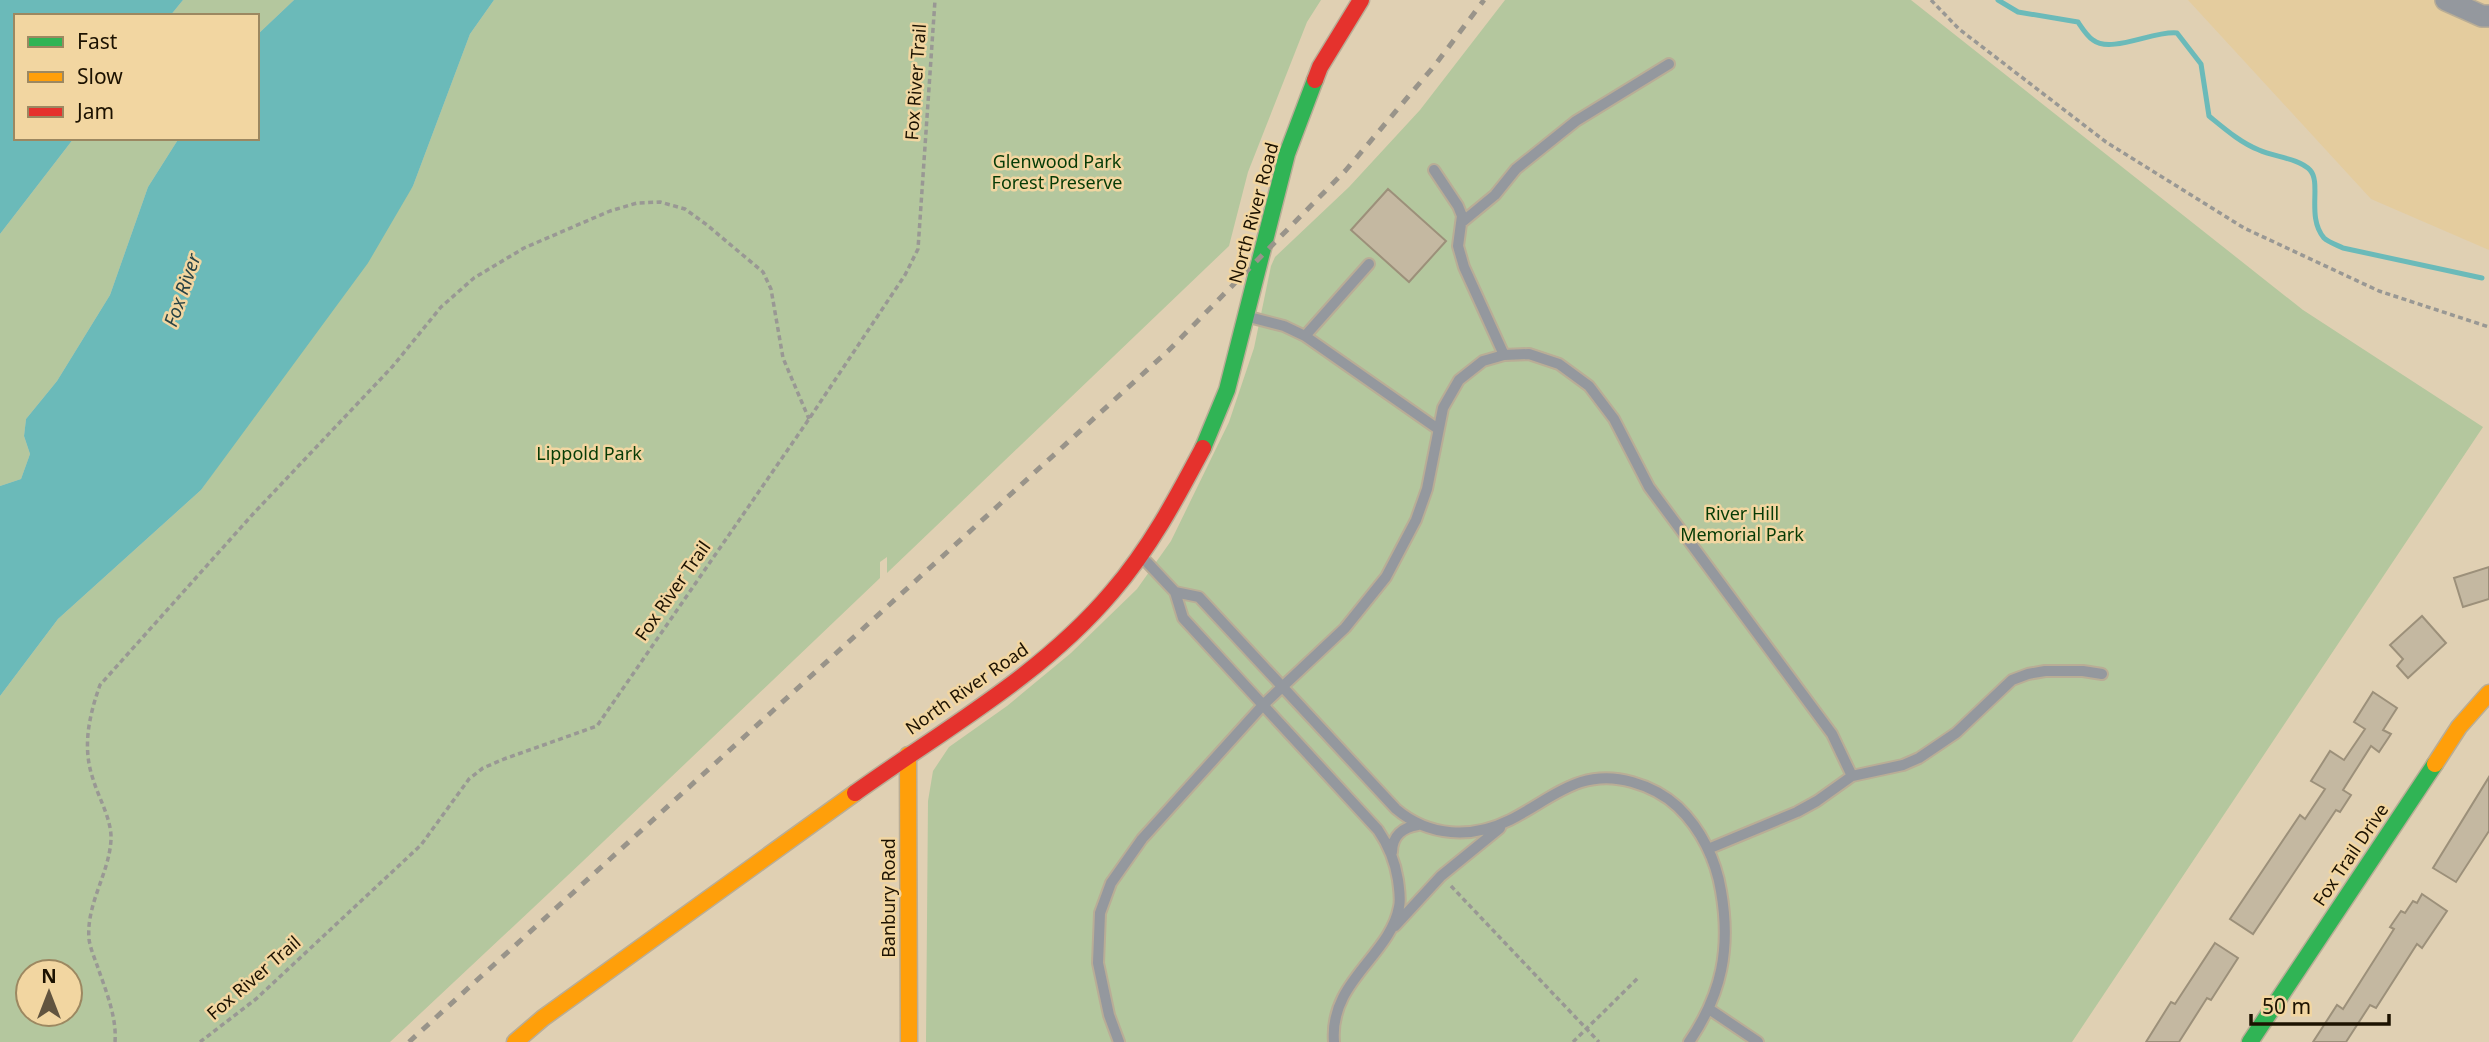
<svg xmlns="http://www.w3.org/2000/svg" width="2489" height="1042" font-family="'Noto Sans',sans-serif">
  <style>
    .built { fill: #e4cc9e }
    .green { fill: #b4c79e; fill-rule: evenodd }
    .water { fill: #6bbab9 }
    .lines { fill: none; stroke-linecap: round; stroke-linejoin: round }
    .stream { stroke: #6bbab9; stroke-width: 5 }
    .building { fill: #c4b8a1; stroke: #9c907a; stroke-width: 2 }
    .lane-casing { stroke: #b9ad96; stroke-width: 14 }
    .street-casing { stroke: #b9ad96; stroke-width: 24 }
    .fast-casing { stroke: #b9ad96; stroke-width: 19 }
    .slow-casing { stroke: #b9ad96; stroke-width: 19 }
    .jam-casing { stroke: #b9ad96; stroke-width: 19 }
    .path { stroke: #999894; stroke-width: 3.5; stroke-dasharray: 5 3.5; stroke-linecap: butt }
    .lane { stroke: #94989e; stroke-width: 10 }
    .street { stroke: #94989e; stroke-width: 21 }
    .fast { stroke: #30b455; stroke-width: 16 }
    .slow { stroke: #ff9f0a; stroke-width: 16 }
    .jam { stroke: #e5322d; stroke-width: 16 }
    .rail { stroke: #99948a; stroke-width: 5; stroke-dasharray: 9 9; stroke-linecap: butt }
    .labels { text-anchor: middle; stroke-width: 5; stroke-linejoin: round; paint-order: stroke }
    .street-label { font-size: 18px; fill: #1c1201; stroke: #f2d6a1 }
    .park-label { font-size: 18px; fill: #063b06; stroke: #f2d6a1 }
    .water-label { font-size: 19px; font-style: italic; fill: #294345; stroke: #f2d6a1 }
  </style>
  <rect width="100%" height="100%" fill="#e0d0b3"/>
  <!-- built -->
  <path class="built" d="M 2188,0 L 2489,0 L 2489,250 L 2371,199 Z"/>
  <!-- green -->
  <path class="green" d="M 183,0 L 294,0 L 257,35 L 257,16 L 170,16 Z
    M 494,0 L 1321,0 L 1307,22 L 1248,172 L 1229,246 L 887,573 L 887,557 L 880,562 L 880,578 L 582,862 L 390,1042 L 0,1042 L 0,696 L 58,619 L 201,490 L 413,186 L 470,34 ZM 28,972 L 70,972 L 70,1014 L 28,1014 Z
    M 1505,0 L 1911,0 L 2303,310 L 2483,427 L 2072,1042 L 926,1042 L 928,801 L 933,771 L 949,747 L 1007,706 L 1071,653 L 1137,589 L 1171,541 L 1229,422 L 1254,348 L 1271,266 L 1275,257 L 1349,187 L 1420,110 Z
    M 74,138 L 179,138 L 148,187 L 110,295 L 57,381 L 26,419 L 24,436 L 30,454 L 21,479 L 0,486 L 0,234 Z"/>
  <!-- water -->
  <path class="water" d="M 0,0 L 183,0 L 170,16 L 16,16 L 16,138 L 74,138 L 0,234 Z
    M 294,0 L 494,0 L 470,34 L 413,186 L 368,263 L 201,490 L 58,619 L 0,696 L 0,486 L 21,479 L 30,454 L 24,436 L 26,419 L 57,381 L 110,295 L 148,187 L 179,138 L 257,138 L 257,35 Z"/>
  <g class="lines">
    <!-- stream -->
    <path class="stream" d="M 1998,0 L 2018,12 L 2078,22 C 2082,28 2087,36 2093,40 C 2111,54 2155,30 2177,33 L 2201,64 L 2209,116 C 2225,129 2241,143 2259,150 C 2274,157 2298,158 2310,170 C 2322,183 2306,217 2324,238 C 2328,242 2337,245 2343,248 L 2482,278"/>
  </g>
  <!-- building -->
  <path class="building" d="M 1388,189 L 1446,241 L 1409,282 L 1351,230 Z
    M 2489,567 L 2489,599 L 2463,607 L 2454,578 Z
    M 2422,616 L 2446,643 L 2408,678 L 2397,666 L 2403,659 L 2390,645 Z
    M 2373,692 L 2397,708 L 2383,730 L 2391,734 L 2379,752 L 2371,746 L 2343,790 L 2351,795 L 2340,812 L 2336,810 L 2253,934 L 2230,919 L 2300,815 L 2305,819 L 2325,789 L 2311,781 L 2330,751 L 2344,760 L 2365,729 L 2354,722 Z
    M 2489,777 L 2489,831 L 2456,882 L 2433,868 Z
    M 2422,894 L 2447,911 L 2422,948 L 2417,944 L 2376,1008 L 2370,1005 L 2346,1042 L 2313,1042 L 2337,1005 L 2343,1009 L 2394,929 L 2390,927 L 2401,911 L 2405,913 L 2413,901 L 2417,903 Z
    M 2215,943 L 2238,958 L 2211,1000 L 2207,998 L 2179,1042 L 2146,1042 L 2171,1002 L 2175,1004 Z"/>
  <g class="lines">
    <defs>
      <path id="lane" d="M 1434,170 L 1458,206 L 1462,216 L 1458,246 L 1464,267 L 1504,355
        M 1461,223 L 1495,195 L 1516,169 L 1576,121 L 1669,64
        M 1249,317 L 1284,326 L 1305,336 L 1438,429
        M 1305,336 L 1369,264
        M 1143,558 L 1175,592 L 1183,618 L 1378,830 C 1389,846 1395,861 1398,880 C 1399,889 1401,899 1399,907 C 1390,956 1329,981 1334,1042
        M 1175,592 L 1199,597 L 1396,809 C 1429,837 1472,839 1510,820 C 1552,799 1580,767 1632,782 C 1650,787 1664,794 1678,807 C 1701,829 1716,860 1721,891 C 1731,948 1722,994 1689,1042
        M 1708,849 L 1797,812 L 1817,801 L 1852,776 L 1903,765 L 1919,758 L 1956,733 L 2012,680 L 2028,674 L 2045,671 L 2083,671 L 2102,674
        M 1392,852 C 1392,836 1403,827 1418,825
        M 1395,926 L 1441,876 L 1500,828
        M 1709,1009 L 1758,1042
        M 1119,1042 L 1109,1015 L 1098,963 L 1100,913 L 1111,883 L 1142,839 L 1263,705 L 1345,628 L 1386,577 L 1416,520 L 1427,489 L 1443,408 L 1459,380 L 1483,361 L 1504,355 L 1529,354 L 1559,364 L 1589,386 L 1614,419 L 1649,487 L 1832,734 L 1852,776"/>
      <path id="street" d="M 2446,0 L 2482,16 L 2489,16"/>
      <path id="fast" d="M 1203,448 L 1227,390 L 1287,154 L 1315,80
        M 2250,1042 L 2435,764"/>
      <path id="slow" d="M 908,755 L 909,1042
        M 2435,764 L 2459,727 L 2489,693
        M 515,1042 L 543,1018 L 855,793"/>
      <path id="jam" d="M 1315,80 L 1320,67 L 1361,0
        M 855,793 C 943,730 1042,675 1112,592 C 1150,548 1176,499 1203,448"/>
    </defs>
    <!-- lane casing -->
    <use href="#lane" class="lane-casing"/>
    <!-- street casing -->
    <use href="#street" class="street-casing"/>
    <!-- fast casing -->
    <use href="#fast" class="fast-casing"/>
    <!-- slow casing -->
    <use href="#slow" class="slow-casing"/>
    <!-- jam casing -->
    <use href="#jam" class="jam-casing"/>
    <!-- path -->
    <path class="path" d="M 1931,0 L 1959,29 L 2106,142 L 2244,228 L 2379,291 L 2489,327
      M 1451,886 L 1599,1042
      M 115,1042 C 117,1016 105,989 97,965 C 94,957 90,947 89,939 C 86,904 109,874 111,840 C 112,820 99,799 93,779 C 82,747 89,716 100,685 L 253,514 L 393,366 L 441,307 L 474,278 L 524,248 L 610,211 L 637,203 L 660,202 L 685,209 L 707,225 L 763,272 L 771,289 L 783,358 L 809,419
      M 200,1042 L 256,999 L 421,845 L 469,779 L 483,768 L 504,759 L 597,726 L 809,419 L 905,275 L 918,249 L 935,0
      M 1573,1042 L 1639,977"/>
    <!-- lane -->
    <use href="#lane" class="lane"/>
    <!-- street -->
    <use href="#street" class="street"/>
    <!-- fast -->
    <use href="#fast" class="fast"/>
    <!-- slow -->
    <use href="#slow" class="slow"/>
    <!-- jam -->
    <use href="#jam" class="jam"/>
    <!-- rail -->
    <path class="rail" d="M 409,1042 L 1168,351 L 1346,170 L 1435,65 L 1484,0"/>
  </g>
  <g class="labels">
    <!-- street labels -->
    <g class="street-label">
      <text transform="translate(916 82) rotate(-86)" y="6">Fox River Trail</text>
      <text transform="translate(1254 213) rotate(-75)" y="6">North River Road</text>
      <text transform="translate(673 591) rotate(-55)" y="6">Fox River Trail</text>
      <text transform="translate(967 689) rotate(-35)" y="6">North River Road</text>
      <text transform="translate(2351 855) rotate(-56)" y="6">Fox Trail Drive</text>
      <text transform="translate(889 898) rotate(-90)" y="6">Banbury Road</text>
      <text transform="translate(254 978) rotate(-41)" y="6">Fox River Trail</text>
    </g>
    <!-- park labels -->
    <g class="park-label">
      <text x="1057" y="168">Glenwood Park<tspan x="1057" dy="21">Forest Preserve</tspan></text>
      <text x="589" y="460">Lippold Park</text>
      <text x="1742" y="520">River Hill<tspan x="1742" dy="21">Memorial Park</tspan></text>
    </g>
    <!-- water labels -->
    <g class="water-label">
      <text transform="translate(182 290) rotate(-71)" y="7">Fox River</text>
    </g>
  </g>
  <!-- legend -->
  <rect x="14" y="14" width="245" height="126" fill="#f2d6a1" stroke="#9c8861" stroke-width="2"/>
  <rect x="28" y="37" width="35" height="10" fill="#30b455" stroke="#9c8861" stroke-width="2"/>
  <text x="77" y="49" font-size="21" fill="#1c1201">Fast</text>
  <rect x="28" y="72" width="35" height="10" fill="#ff9f0a" stroke="#9c8861" stroke-width="2"/>
  <text x="77" y="84" font-size="21" fill="#1c1201">Slow</text>
  <rect x="28" y="107" width="35" height="10" fill="#e5322d" stroke="#9c8861" stroke-width="2"/>
  <text x="77" y="119" font-size="21" fill="#1c1201">Jam</text>
  <!-- north arrow -->
  <g transform="translate(49 993)"><circle r="33" fill="#f2d6a1" stroke="#9c8861" stroke-width="2"/>
  <path d="M0-5L12 26L0 18L-12 26Z" fill="#61543f"/>
  <text y="-10" font-size="19" font-weight="bold" text-anchor="middle" fill="#1c1201">N</text>
  </g>
  <!-- scale -->
  <path d="M2251 1014v10h138v-10" fill="none" stroke="#1c1201" stroke-width="3.5"/>
  <text x="2262" y="1014" font-size="21" fill="#1c1201" stroke="#f2d6a1" stroke-width="5" paint-order="stroke">50 m</text>
</svg>
